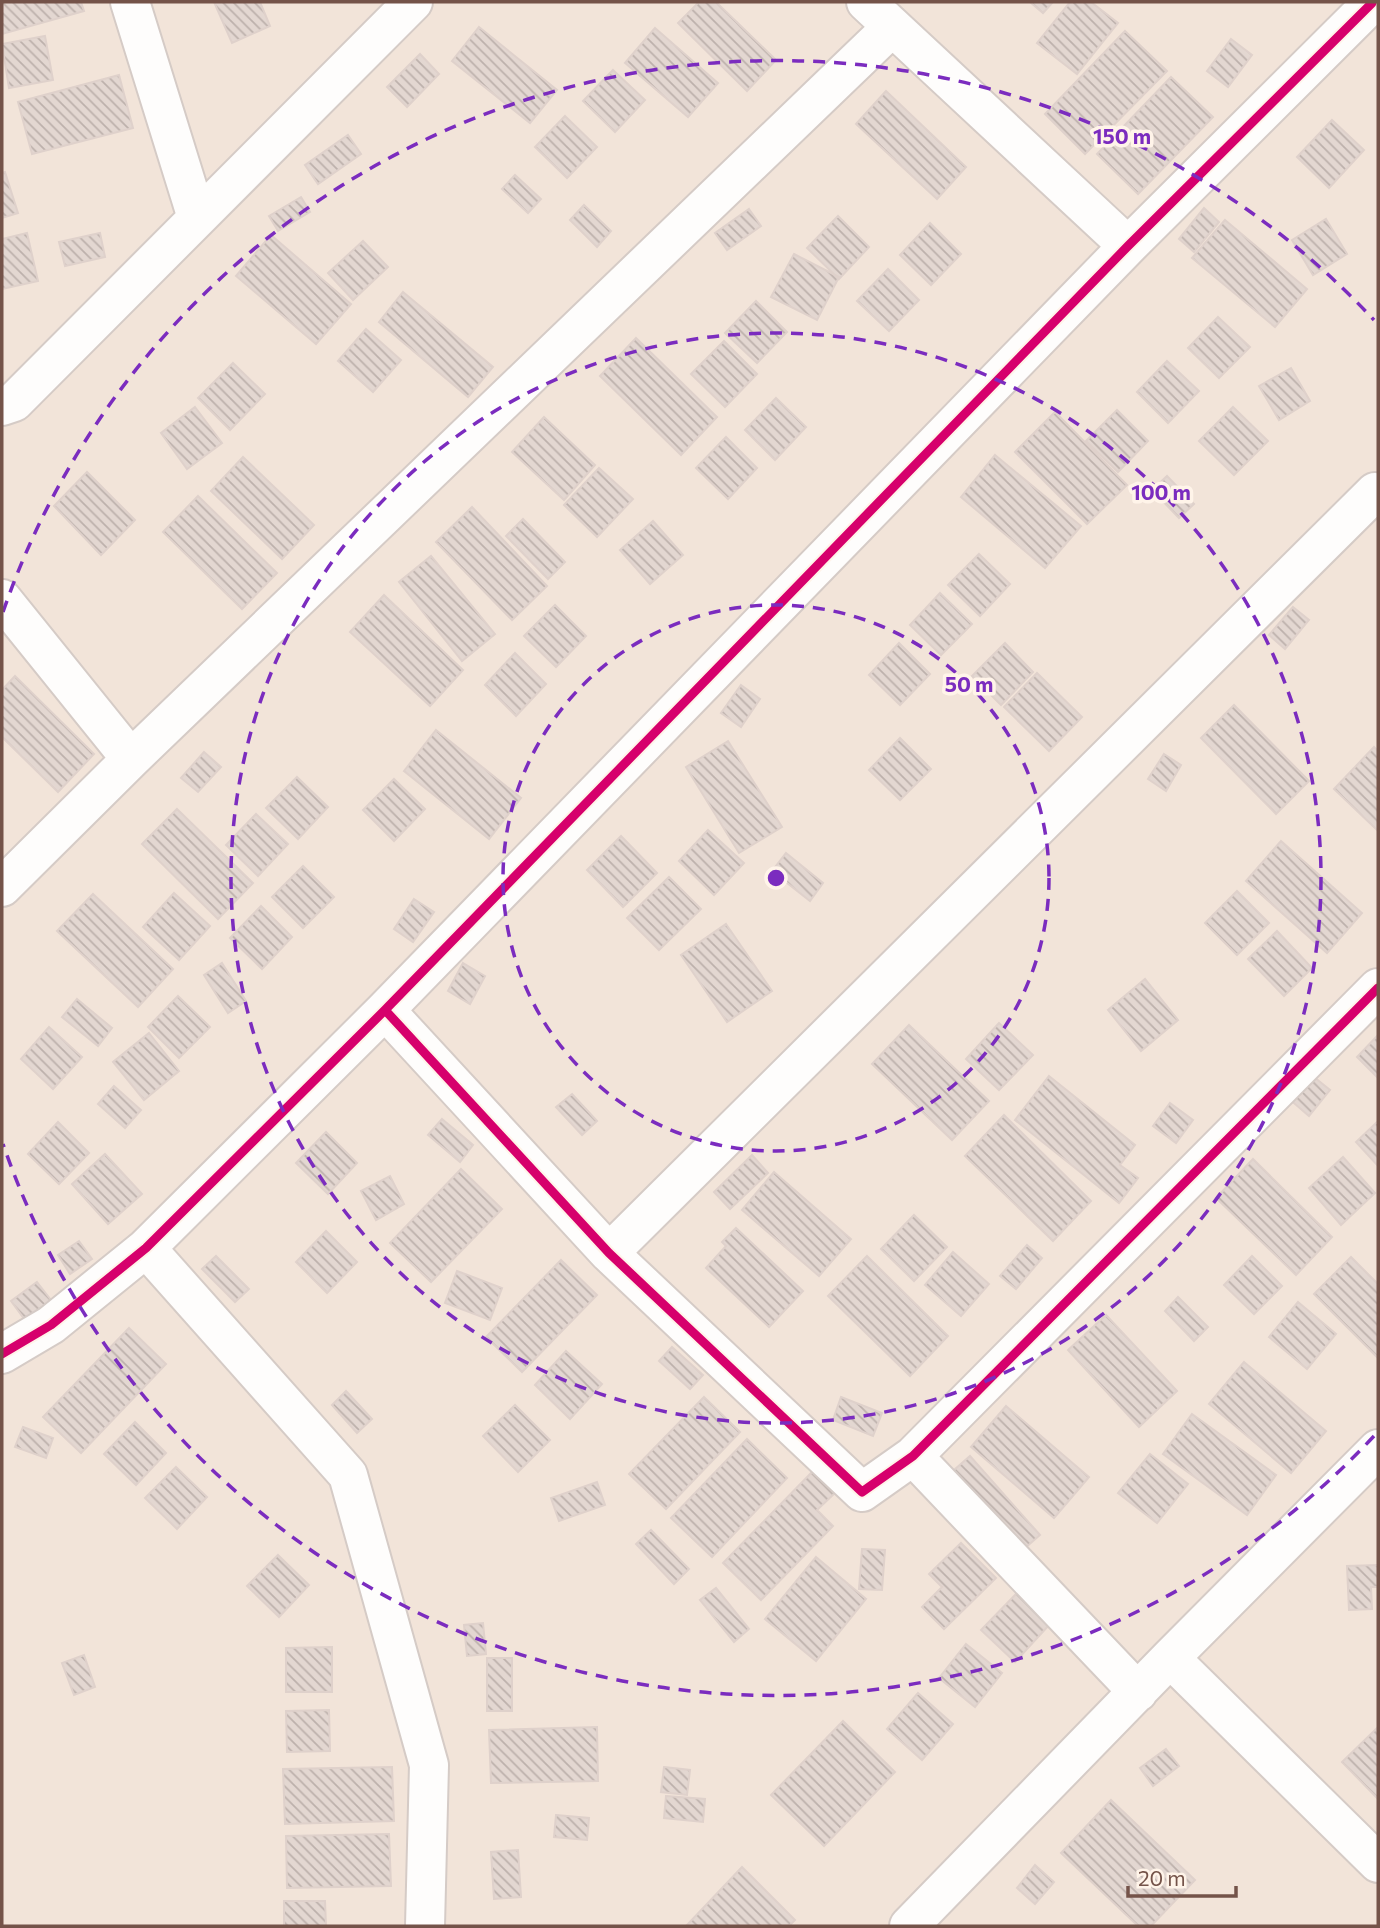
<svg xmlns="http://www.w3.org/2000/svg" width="1380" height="1928" font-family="Commissioner,sans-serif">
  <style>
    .residential { fill: #f2e4d9 }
    .building { fill: url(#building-back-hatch); stroke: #dfd1cb; stroke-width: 2 }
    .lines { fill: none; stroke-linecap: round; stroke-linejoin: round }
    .minor-casing { stroke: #d5cbc6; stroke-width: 42 }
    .minor { stroke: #fefdfc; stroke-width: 38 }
    .cycleway-casing { stroke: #fff4e9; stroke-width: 13 }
    .cycleway { stroke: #d6006c; stroke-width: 9 }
    .ring { fill: none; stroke: #7b2cbf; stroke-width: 3.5; stroke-dasharray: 12 9 }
    .centre { fill: #7b2cbf; stroke: #fff4e9; stroke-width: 3.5 }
    .ring-label { font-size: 21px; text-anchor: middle; font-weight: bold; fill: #7b2cbf; stroke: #fff4e9; stroke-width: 7; stroke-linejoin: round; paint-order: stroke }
  </style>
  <defs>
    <pattern id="building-back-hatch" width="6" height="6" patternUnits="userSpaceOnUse" patternTransform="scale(1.75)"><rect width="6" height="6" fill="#e3d7d1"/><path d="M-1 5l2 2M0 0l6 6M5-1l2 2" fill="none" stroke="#bdb1ac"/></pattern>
  </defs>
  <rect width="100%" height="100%" fill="#f6efe9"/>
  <!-- residential -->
  <path class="residential" d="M 2,2 L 1378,2 L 1378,1926 L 2,1926 Z"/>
  <!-- building -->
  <path class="building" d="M 2,2 L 81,2 L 84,11 L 2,34 Z
    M 214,2 L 260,2 L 270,26 L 232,43 Z
    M 699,2 L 716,2 L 776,60 L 747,91 L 678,23 Z
    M 1030,2 L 1053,2 L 1043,13 Z
    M 1070,2 L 1091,2 L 1118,23 L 1077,74 L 1037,43 Z
    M 479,27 L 557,90 L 530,123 L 452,61 Z
    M 655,28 L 718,83 L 688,117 L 625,63 Z
    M 1125,31 L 1167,71 L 1085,154 L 1045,114 Z
    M 45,36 L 53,80 L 9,88 L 2,44 Z
    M 1231,39 L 1252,55 L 1228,87 L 1207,71 Z
    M 420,54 L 439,74 L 407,107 L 387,87 Z
    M 613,70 L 645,100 L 615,132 L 583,101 Z
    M 119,75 L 133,128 L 32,154 L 18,102 Z
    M 1171,77 L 1213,117 L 1138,194 L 1097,154 Z
    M 886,91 L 966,167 L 937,199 L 856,124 Z
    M 565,116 L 597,147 L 567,178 L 535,147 Z
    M 1332,120 L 1364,150 L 1329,188 L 1297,157 Z
    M 348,135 L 361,154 L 318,184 L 305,165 Z
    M 5,172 L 18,213 L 2,218 L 2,173 Z
    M 515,175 L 541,199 L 528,213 L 502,189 Z
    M 301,197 L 310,212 L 278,231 L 269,216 Z
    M 584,205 L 611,231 L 597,247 L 570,220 Z
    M 1204,208 L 1219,222 L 1194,252 L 1179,239 Z
    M 749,209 L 761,226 L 727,250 L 715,233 Z
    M 838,216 L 869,247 L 839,279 L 807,248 Z
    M 1326,219 L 1347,254 L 1313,275 L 1292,240 Z
    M 1225,220 L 1307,289 L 1275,327 L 1192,258 Z
    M 930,223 L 961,254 L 931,285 L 900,255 Z
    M 27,233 L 38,281 L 2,289 L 2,239 Z
    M 100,233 L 105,257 L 65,266 L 59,242 Z
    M 271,235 L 351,304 L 316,344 L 236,276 Z
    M 363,241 L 388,267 L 353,300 L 328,273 Z
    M 794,254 L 839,277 L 817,320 L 771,297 Z
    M 888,269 L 919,300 L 889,331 L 857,301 Z
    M 403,292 L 493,367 L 468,397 L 379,322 Z
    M 756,301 L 787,332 L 757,363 L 725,333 Z
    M 1218,317 L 1250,347 L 1219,378 L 1188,348 Z
    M 366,329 L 401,360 L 373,392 L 338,361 Z
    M 636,338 L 717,417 L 681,455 L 600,376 Z
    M 724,341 L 757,374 L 725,407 L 691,374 Z
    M 1167,361 L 1199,391 L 1168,423 L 1137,392 Z
    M 233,363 L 265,394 L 230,430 L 198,398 Z
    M 1291,368 L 1310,401 L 1279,420 L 1259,386 Z
    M 776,398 L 806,427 L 775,460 L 745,430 Z
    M 195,407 L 222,443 L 187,469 L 161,433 Z
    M 1233,407 L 1268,441 L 1234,475 L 1199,441 Z
    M 1117,410 L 1148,441 L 1118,472 L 1086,441 Z
    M 1055,412 L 1127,485 L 1087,524 L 1015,452 Z
    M 544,417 L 595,465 L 564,500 L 512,452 Z
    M 726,437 L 757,468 L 728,499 L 696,468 Z
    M 995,455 L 1081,526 L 1045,568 L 961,497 Z
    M 243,457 L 314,525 L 282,559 L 211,491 Z
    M 599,468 L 633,499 L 597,537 L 564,505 Z
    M 87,472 L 135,520 L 101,555 L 54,506 Z
    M 1167,476 L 1194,504 L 1179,518 L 1152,490 Z
    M 198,496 L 277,573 L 242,609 L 163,532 Z
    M 472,507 L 547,586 L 512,620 L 436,542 Z
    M 523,519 L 565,562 L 548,579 L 506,536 Z
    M 653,521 L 683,555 L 650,584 L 620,550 Z
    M 979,554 L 1010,584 L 980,616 L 948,585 Z
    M 431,556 L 495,634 L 462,661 L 399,582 Z
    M 940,593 L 972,624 L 941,655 L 910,625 Z
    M 384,595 L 463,670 L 430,706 L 350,632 Z
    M 555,605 L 586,636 L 556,667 L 524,636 Z
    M 1293,607 L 1309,620 L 1285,649 L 1269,635 Z
    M 899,643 L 930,674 L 900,705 L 869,675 Z
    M 1005,643 L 1033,672 L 1001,705 L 972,676 Z
    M 515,653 L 546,684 L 516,716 L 485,685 Z
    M 1037,673 L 1082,717 L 1049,751 L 1004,707 Z
    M 15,676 L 94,754 L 58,792 L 2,737 L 2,690 Z
    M 741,685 L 760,699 L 741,727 L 721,713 Z
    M 1234,705 L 1309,781 L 1276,814 L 1201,738 Z
    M 436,730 L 521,798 L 489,839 L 404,771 Z
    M 900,738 L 931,769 L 900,800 L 869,770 Z
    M 728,741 L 782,827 L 739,853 L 686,767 Z
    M 1374,747 L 1378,751 L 1378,831 L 1334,789 Z
    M 204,752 L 221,767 L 198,792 L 181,778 Z
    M 1164,754 L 1181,765 L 1166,791 L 1148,779 Z
    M 297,777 L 328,807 L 298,839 L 266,808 Z
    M 394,779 L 425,809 L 394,841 L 363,810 Z
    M 177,809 L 253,883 L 218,919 L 142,844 Z
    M 256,814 L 288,844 L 258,876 L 226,845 Z
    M 708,830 L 744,863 L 714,895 L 679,861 Z
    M 621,836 L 657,873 L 623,907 L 587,870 Z
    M 1281,841 L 1362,913 L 1327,953 L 1246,881 Z
    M 786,853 L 823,883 L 810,901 L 772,871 Z
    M 303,866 L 334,897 L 303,928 L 272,897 Z
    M 669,877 L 701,909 L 659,950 L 627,918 Z
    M 1237,891 L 1269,923 L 1237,955 L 1205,923 Z
    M 174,893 L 210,926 L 179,960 L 143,927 Z
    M 93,894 L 173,969 L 138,1007 L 57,931 Z
    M 414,899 L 434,912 L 413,942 L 394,929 Z
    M 261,906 L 292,937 L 262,969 L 230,938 Z
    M 726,924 L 772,991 L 727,1022 L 681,955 Z
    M 1277,931 L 1312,968 L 1284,996 L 1248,959 Z
    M 222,963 L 246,1001 L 228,1013 L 204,975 Z
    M 463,963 L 485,976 L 470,1004 L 448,991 Z
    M 1145,979 L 1178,1020 L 1141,1051 L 1108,1010 Z
    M 178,996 L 210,1027 L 179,1058 L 148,1027 Z
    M 77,999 L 112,1028 L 98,1046 L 62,1017 Z
    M 999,1023 L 1033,1055 L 999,1090 L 966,1059 Z
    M 909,1025 L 989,1101 L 952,1140 L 872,1064 Z
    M 49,1027 L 82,1057 L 53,1089 L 21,1059 Z
    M 149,1033 L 179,1071 L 144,1100 L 113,1062 Z
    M 1378,1035 L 1378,1078 L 1357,1057 Z
    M 1309,1073 L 1330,1090 L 1309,1116 L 1288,1098 Z
    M 1049,1076 L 1135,1145 L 1120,1165 L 1138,1178 L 1119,1203 L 1015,1120 Z
    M 114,1086 L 141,1110 L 125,1128 L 98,1104 Z
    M 572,1094 L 597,1121 L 582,1135 L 556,1107 Z
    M 1170,1103 L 1193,1120 L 1176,1143 L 1153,1126 Z
    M 1004,1115 L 1091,1201 L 1053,1241 L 965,1156 Z
    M 442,1119 L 473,1145 L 460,1162 L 428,1135 Z
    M 1378,1121 L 1378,1166 L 1356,1142 Z
    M 58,1122 L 89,1153 L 59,1184 L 28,1154 Z
    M 326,1132 L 357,1163 L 328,1194 L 296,1163 Z
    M 105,1154 L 142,1194 L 108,1224 L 72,1184 Z
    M 752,1155 L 768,1173 L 730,1209 L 714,1192 Z
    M 1343,1157 L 1375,1193 L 1341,1225 L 1309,1188 Z
    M 1253,1159 L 1332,1237 L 1296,1275 L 1216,1198 Z
    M 461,1169 L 502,1209 L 431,1282 L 390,1243 Z
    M 774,1172 L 851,1239 L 819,1276 L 742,1210 Z
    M 390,1176 L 404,1204 L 376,1220 L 361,1191 Z
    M 914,1215 L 947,1247 L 914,1281 L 881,1249 Z
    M 736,1228 L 803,1291 L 769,1327 L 706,1268 L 726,1246 L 722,1242 Z
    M 326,1231 L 357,1262 L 327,1293 L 296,1262 Z
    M 79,1241 L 92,1259 L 70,1274 L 58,1255 Z
    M 1027,1245 L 1042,1258 L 1016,1289 L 1000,1276 Z
    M 953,1252 L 989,1284 L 961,1316 L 925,1285 Z
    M 216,1256 L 249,1289 L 235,1302 L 202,1269 Z
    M 867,1256 L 948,1336 L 910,1376 L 828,1296 Z
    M 1252,1256 L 1282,1286 L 1254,1314 L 1224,1285 Z
    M 1351,1257 L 1378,1284 L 1378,1358 L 1314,1294 Z
    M 561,1260 L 597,1295 L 522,1372 L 486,1337 Z
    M 457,1271 L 502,1288 L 490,1320 L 445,1303 Z
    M 37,1282 L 51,1300 L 25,1320 L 11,1301 Z
    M 1178,1297 L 1208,1327 L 1194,1341 L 1165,1311 Z
    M 1298,1302 L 1336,1334 L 1307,1369 L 1269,1337 Z
    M 1106,1315 L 1177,1391 L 1139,1427 L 1068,1350 Z
    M 129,1328 L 166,1364 L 81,1453 L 43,1417 Z
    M 672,1347 L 703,1375 L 690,1389 L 659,1361 Z
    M 566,1351 L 602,1384 L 570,1419 L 535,1385 Z
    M 1244,1362 L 1326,1431 L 1291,1473 L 1209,1404 Z
    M 346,1391 L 372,1419 L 357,1433 L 332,1405 Z
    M 704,1397 L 740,1432 L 666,1509 L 629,1474 Z
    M 841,1397 L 882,1413 L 873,1436 L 833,1420 Z
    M 515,1405 L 550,1440 L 518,1472 L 483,1436 Z
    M 1006,1406 L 1089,1477 L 1054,1518 L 971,1447 Z
    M 1192,1414 L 1276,1475 L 1247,1515 L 1163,1454 Z
    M 135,1422 L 166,1453 L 136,1485 L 104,1454 Z
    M 23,1427 L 53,1438 L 46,1458 L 15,1447 Z
    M 747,1439 L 787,1478 L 712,1557 L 671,1518 Z
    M 1150,1454 L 1188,1484 L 1157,1523 L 1118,1493 Z
    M 970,1456 L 1040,1535 L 1000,1570 L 930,1491 Z
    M 176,1467 L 207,1497 L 177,1529 L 145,1498 Z
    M 814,1470 L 836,1492 L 817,1510 L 833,1526 L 761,1600 L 723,1563 Z
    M 597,1482 L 605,1505 L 559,1521 L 551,1498 Z
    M 651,1530 L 689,1569 L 674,1584 L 636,1544 Z
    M 961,1543 L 996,1578 L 944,1629 L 922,1607 L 942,1587 L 929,1574 Z
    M 862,1549 L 885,1550 L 882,1590 L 859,1589 Z
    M 278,1555 L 309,1585 L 279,1617 L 247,1586 Z
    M 816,1557 L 866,1599 L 816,1661 L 765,1619 Z
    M 1378,1565 L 1378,1587 L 1371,1587 L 1372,1609 L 1349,1610 L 1347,1566 Z
    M 716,1588 L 749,1629 L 734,1642 L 700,1600 Z
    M 1017,1593 L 1050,1624 L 1015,1662 L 981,1630 Z
    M 483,1623 L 486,1654 L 467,1656 L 464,1625 Z
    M 966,1644 L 1002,1673 L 975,1707 L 939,1678 Z
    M 332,1647 L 332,1692 L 286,1692 L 286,1648 Z
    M 84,1655 L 95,1687 L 74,1695 L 62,1663 Z
    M 487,1658 L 512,1658 L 512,1711 L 487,1711 Z
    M 918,1693 L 953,1724 L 922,1760 L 887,1729 Z
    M 329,1710 L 330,1751 L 287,1752 L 286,1711 Z
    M 843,1721 L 895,1772 L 824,1846 L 771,1795 Z
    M 597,1727 L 598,1781 L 491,1783 L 489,1730 Z
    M 1378,1727 L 1378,1799 L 1342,1762 Z
    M 1166,1749 L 1179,1766 L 1153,1786 L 1140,1768 Z
    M 392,1767 L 394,1821 L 285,1824 L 283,1769 Z
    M 664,1767 L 690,1770 L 687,1795 L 661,1792 Z
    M 666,1796 L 705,1799 L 703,1822 L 664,1818 Z
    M 1111,1800 L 1195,1880 L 1151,1926 L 1138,1926 L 1061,1853 Z
    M 556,1815 L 589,1818 L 587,1840 L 554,1837 Z
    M 389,1834 L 391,1886 L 287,1888 L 286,1836 Z
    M 518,1850 L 521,1897 L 494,1899 L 491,1852 Z
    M 1035,1865 L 1054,1882 L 1035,1904 L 1017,1888 Z
    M 742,1867 L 795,1920 L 789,1926 L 686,1926 Z
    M 284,1901 L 325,1901 L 326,1926 L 284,1926 Z"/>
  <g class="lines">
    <defs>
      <path id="minor" d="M 130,2 L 197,218
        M 866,2 L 1128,246
        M 2,406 L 14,402 L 413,2
        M 2,599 L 131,759
        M 2,887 L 131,759 L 892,27
        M 385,1010 L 609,1253 L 862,1492 L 913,1456 L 1378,988
        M 146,1248 L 348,1475 L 429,1765 L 425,1926
        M 609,1253 L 1375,492 L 1378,495
        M 2,1354 L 51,1325 L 146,1248 L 385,1010 L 1128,246 L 1372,3
        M 913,1456 L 1138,1692
        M 1170,1658 L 1378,1863
        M 909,1926 L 1170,1658 L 1378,1449"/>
    </defs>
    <!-- minor casing -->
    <use href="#minor" class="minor-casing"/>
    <!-- minor -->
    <use href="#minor" class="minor"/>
    <defs>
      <path id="cycleway" d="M 385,1010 L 609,1253 L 862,1492 L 913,1456 L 1378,988
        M 2,1354 L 51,1325 L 146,1248 L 385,1010 L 1128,246 L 1372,3"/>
    </defs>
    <!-- cycleway casing -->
    <use href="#cycleway" class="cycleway-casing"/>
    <!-- cycleway -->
    <use href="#cycleway" class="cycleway"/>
  </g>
  <!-- distance rings -->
  <g class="ring">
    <circle cx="776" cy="878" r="273"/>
    <circle cx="776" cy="878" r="545"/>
    <path d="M1374 1436A818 818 0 0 1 3 1144M3 612A818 818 0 0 1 1374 320"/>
  </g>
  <circle cx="776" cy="878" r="10" class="centre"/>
  <g class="ring-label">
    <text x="1122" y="144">150 m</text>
    <text x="1161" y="500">100 m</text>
    <text x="969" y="692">50 m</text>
  </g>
  <!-- border -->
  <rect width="1380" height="1928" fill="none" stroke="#745349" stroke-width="7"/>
  <!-- scale -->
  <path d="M1128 1886v10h108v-10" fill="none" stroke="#745349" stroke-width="3.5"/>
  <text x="1138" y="1886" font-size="21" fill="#745349" stroke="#fff4e9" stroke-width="5" paint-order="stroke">20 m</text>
</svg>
